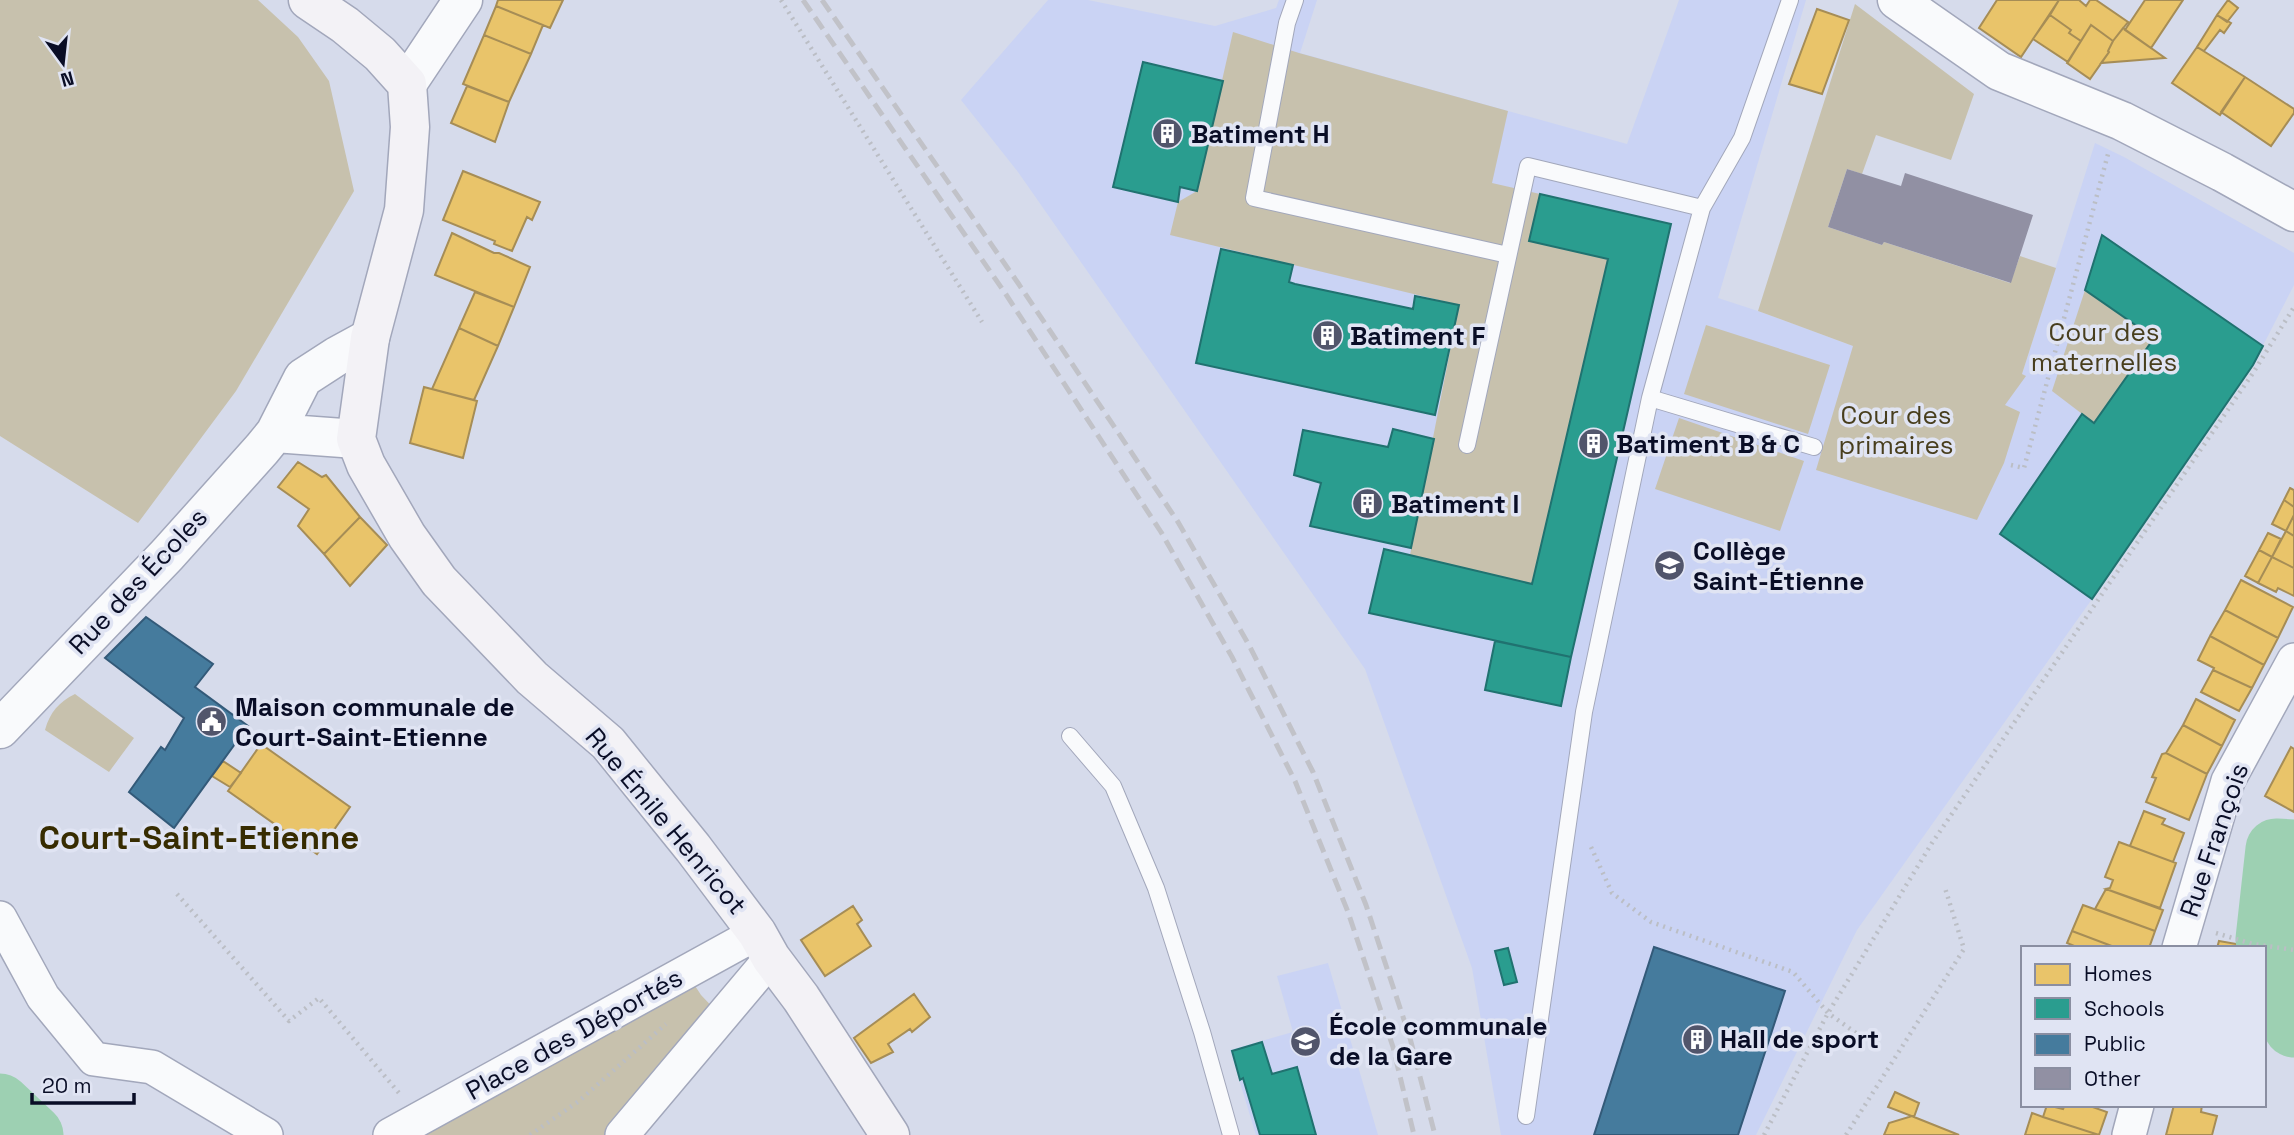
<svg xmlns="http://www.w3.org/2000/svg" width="2294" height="1135" font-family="'Space Grotesk',sans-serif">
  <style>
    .built { fill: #cad3f4 }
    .green { fill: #c7c1ad }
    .homes { fill: #e9c46a; stroke: #a68d56; stroke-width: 2 }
    .schools { fill: #2a9d8f; stroke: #207270; stroke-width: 2 }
    .public { fill: #457b9d; stroke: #335a79; stroke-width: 2 }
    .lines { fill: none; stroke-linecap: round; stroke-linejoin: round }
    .river { stroke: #9dd0b2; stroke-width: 61 }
    .building { fill: #9190a3 }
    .service-casing { stroke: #a2a7bb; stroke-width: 18 }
    .minor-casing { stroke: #a2a7bb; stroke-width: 36 }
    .tertiary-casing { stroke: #a2a7bb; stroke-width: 41 }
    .secondary-casing { stroke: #a2a7bb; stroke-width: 41 }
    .path { stroke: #bbbec5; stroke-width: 4.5; stroke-dasharray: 2 5; stroke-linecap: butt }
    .service { stroke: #f9fafc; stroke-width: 16 }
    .minor { stroke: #f9fafc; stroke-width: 33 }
    .tertiary { stroke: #f9fafc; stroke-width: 38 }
    .secondary { stroke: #f3f2f6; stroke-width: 38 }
    .rail { stroke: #c1c2c8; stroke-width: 5; stroke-dasharray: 14 7; stroke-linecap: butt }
    .labels { text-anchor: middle; stroke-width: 7; stroke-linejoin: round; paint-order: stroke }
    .poi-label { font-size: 26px; font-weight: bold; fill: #090d26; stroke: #e0e4f3; text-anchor: start }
    .park-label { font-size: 26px; fill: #483e1d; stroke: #e0e4f3 }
    .street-label { font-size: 26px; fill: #090d26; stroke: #e0e4f3 }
    .district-label { font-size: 33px; font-weight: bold; fill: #372c01; stroke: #e0e4f3 }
  </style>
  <rect width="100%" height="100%" fill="#d6dbeb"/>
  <!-- built -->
  <path class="built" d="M 1048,0 L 1088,0 L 1215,26 L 1276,8 L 1279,0 L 1317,0 L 1300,53 L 1627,144 L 1679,0 L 1806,0 L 1718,298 L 1758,311 L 1853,346 L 2025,376 L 2022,374 L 2095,143 L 2124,157 L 2294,253 L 2294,285 L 2253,365 L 2092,599 L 1857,930 L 1756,1135 L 1501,1135 L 1472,968 L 1365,669 L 1018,172 L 961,100 Z
    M 1328,963 L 1378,1135 L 1256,1135 L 1230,1050 L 1293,1032 L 1277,976 Z"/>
  <!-- green -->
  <path class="green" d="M 0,0 L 258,0 L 298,37 L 329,81 L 354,191 L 236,391 L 138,523 L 0,436 Z
    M 1855,4 L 1974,94 L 1951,160 L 1876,135 L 1862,174 L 1847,169 L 1828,227 L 1882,245 L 1884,242 L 2010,283 L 2020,256 L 2056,268 L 2022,374 L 2026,376 L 2005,405 L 2020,412 L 2004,463 L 1977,520 L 1816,470 L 1853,346 L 1758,311 Z
    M 1233,32 L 1299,53 L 1508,111 L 1492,183 L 1540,194 L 1529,241 L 1608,259 L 1532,584 L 1410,555 L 1459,305 L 1170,235 L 1178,202 L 1197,191 Z
    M 2085,290 L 2154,338 L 2094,423 L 2052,391 Z
    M 1706,325 L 1830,365 L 1808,434 L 1684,394 Z
    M 1679,418 L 1804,461 L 1780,531 L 1655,489 Z
    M 75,694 L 134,738 L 109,772 L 45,730 C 50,712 59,702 75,694 Z
    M 686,972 L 701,995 L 721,1016 L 622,1135 L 390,1135 Z"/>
  <!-- homes -->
  <path class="homes" d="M 498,0 L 563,0 L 550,28 L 496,6 Z
    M 1997,0 L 2059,0 L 2021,57 L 1979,28 Z
    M 2059,0 L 2079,0 L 2086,6 L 2090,0 L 2096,0 L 2128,22 L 2113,41 L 2091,25 L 2081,41 L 2069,33 L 2071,30 L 2050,15 Z
    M 2145,0 L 2183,0 L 2151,48 L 2125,30 Z
    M 2228,0 L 2238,8 L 2227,22 L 2217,15 Z
    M 496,6 L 543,25 L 531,54 L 484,35 Z
    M 1817,9 L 1849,20 L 1822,94 L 1789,84 Z
    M 2050,15 L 2071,30 L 2069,33 L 2081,41 L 2068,62 L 2033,39 Z
    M 2217,15 L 2231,23 L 2224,33 L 2220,30 L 2204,51 L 2197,47 Z
    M 2091,25 L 2113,41 L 2108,51 L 2109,52 L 2090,79 L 2067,63 Z
    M 2123,28 L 2165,58 L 2101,63 L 2109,52 L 2108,51 L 2113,41 Z
    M 484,35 L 531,54 L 509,102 L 463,84 Z
    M 2197,47 L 2245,77 L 2220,115 L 2172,83 Z
    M 2245,77 L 2294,109 L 2294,113 L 2271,146 L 2221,112 Z
    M 467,86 L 509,102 L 495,142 L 451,123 Z
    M 463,171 L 540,202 L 532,220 L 527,217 L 512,251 L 494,244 L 495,241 L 443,220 Z
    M 452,233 L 494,253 L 499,253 L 530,267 L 514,307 L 435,275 Z
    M 475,292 L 514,307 L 498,346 L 459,328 Z
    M 459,328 L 498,346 L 474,400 L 432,389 Z
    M 424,387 L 477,401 L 463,458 L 410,443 Z
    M 298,462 L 322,477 L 326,475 L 360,517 L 324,554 L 298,526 L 309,509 L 278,487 Z
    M 2290,488 L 2294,490 L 2294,507 L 2284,500 Z
    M 2284,500 L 2294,507 L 2294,515 L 2286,531 L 2272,524 Z
    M 2294,515 L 2294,536 L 2286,531 Z
    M 360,517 L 387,545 L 350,586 L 324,554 Z
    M 2286,531 L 2294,536 L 2294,568 L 2272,557 Z
    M 2268,533 L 2281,539 L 2272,557 L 2259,550 Z
    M 2259,550 L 2272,557 L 2258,583 L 2245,576 Z
    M 2272,557 L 2294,568 L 2294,596 L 2278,588 L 2276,592 L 2258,583 Z
    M 2241,580 L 2293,607 L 2278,638 L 2225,610 Z
    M 2225,610 L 2278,638 L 2264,665 L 2210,636 Z
    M 2210,636 L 2264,665 L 2252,688 L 2213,670 L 2214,668 L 2198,660 Z
    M 2213,670 L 2252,688 L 2239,711 L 2201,692 Z
    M 2196,699 L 2235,720 L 2222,746 L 2183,725 Z
    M 2183,725 L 2222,746 L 2207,774 L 2166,753 Z
    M 261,744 L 350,807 L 317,854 L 228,791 Z
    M 2291,747 L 2294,749 L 2294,812 L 2265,796 Z
    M 2166,753 L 2207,774 L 2189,820 L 2146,802 L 2156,778 L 2152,777 L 2162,754 Z
    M 223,761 L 241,773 L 230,787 L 212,776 Z
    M 2144,811 L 2165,819 L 2162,824 L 2184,833 L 2173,862 L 2130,846 Z
    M 2119,842 L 2176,863 L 2160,908 L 2106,889 L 2110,888 L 2113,880 L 2105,877 Z
    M 2106,889 L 2163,910 L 2155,931 L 2095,909 Z
    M 2083,905 L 2155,931 L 2149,948 L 2117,948 L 2072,931 Z
    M 853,906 L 862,920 L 857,924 L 871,946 L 825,976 L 801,940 Z
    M 2072,931 L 2117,948 L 2079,948 L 2067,943 Z
    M 2219,941 L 2248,946 L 2248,948 L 2217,948 Z
    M 914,994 L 930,1017 L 912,1032 L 910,1029 L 888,1044 L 893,1052 L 871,1063 L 854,1038 Z
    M 1895,1092 L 1919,1103 L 1914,1117 L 1888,1107 Z
    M 2047,1105 L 2063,1109 L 2065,1105 L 2087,1105 L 2107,1112 L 2099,1135 L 2043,1117 Z
    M 2174,1105 L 2202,1105 L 2201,1112 L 2217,1116 L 2212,1135 L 2166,1135 Z
    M 2032,1113 L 2043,1117 L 2099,1135 L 2025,1135 Z
    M 1912,1116 L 1914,1117 L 1959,1135 L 1884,1135 L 1889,1123 Z"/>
  <!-- schools -->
  <path class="schools" d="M 1143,62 L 1223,81 L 1197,191 L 1180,187 L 1178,202 L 1113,187 Z
    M 1540,194 L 1671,224 L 1571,657 L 1369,613 L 1384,549 L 1532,584 L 1608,259 L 1529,241 Z
    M 2102,235 L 2263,346 L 2253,365 L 2092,599 L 2000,534 L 2082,414 L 2094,423 L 2154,338 L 2085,290 Z
    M 1221,249 L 1293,265 L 1289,282 L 1295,284 L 1413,309 L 1415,296 L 1459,305 L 1435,415 L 1196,363 Z
    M 1393,429 L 1434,439 L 1411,548 L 1310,526 L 1321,483 L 1294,475 L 1303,430 L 1388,447 Z
    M 1495,641 L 1571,657 L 1561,706 L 1485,690 Z
    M 1508,948 L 1517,982 L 1504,985 L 1495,951 Z
    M 1262,1042 L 1272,1074 L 1297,1067 L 1316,1135 L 1260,1135 L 1243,1078 L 1240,1080 L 1232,1051 Z"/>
  <!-- public -->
  <path class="public" d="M 146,617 L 213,664 L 195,687 L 248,726 L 174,828 L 129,792 L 161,747 L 165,750 L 184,718 L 105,658 Z
    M 1654,947 L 1785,991 L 1738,1135 L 1594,1135 Z"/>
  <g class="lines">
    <!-- river -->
    <path class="river" d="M 2294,850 L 2276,849 L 2266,939 L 2294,1027
      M 0,1104 L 33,1135"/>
  </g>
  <!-- building -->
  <path class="building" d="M 1847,169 L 1901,186 L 1905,173 L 2033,215 L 2011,283 L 1884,242 L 1882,245 L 1828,227 Z"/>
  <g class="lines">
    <defs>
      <path id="service" d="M 1295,0 L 1287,23 L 1254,198 L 1508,255
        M 1650,398 L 1814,447
        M 1467,445 L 1528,166 L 1702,208
        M 1070,736 L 1113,786 L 1156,888 L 1202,1032 L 1231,1135
        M 1526,1116 L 1584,712 L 1650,398 L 1702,208 L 1742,138 L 1790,0"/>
      <path id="minor" d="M 0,918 L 43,997 L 94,1059 L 152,1067 L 266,1135
        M 2179,948 L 2228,781 L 2294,660
        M 390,1135 L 757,933
        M 622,1135 L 771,958
        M 2129,1135 L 2137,1105"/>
      <path id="tertiary" d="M 1897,0 L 1999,71 L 2122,121 L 2222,172 L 2294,212
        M 407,84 L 463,0
        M 275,433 L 356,439
        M 0,729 L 167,555 L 262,449 L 275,433 L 303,378 L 337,356 L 370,338"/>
      <path id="secondary" d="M 308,0 L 345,25 L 380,54 L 407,84 L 410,127 L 404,210 L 370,338 L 356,439 L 366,465 L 407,536 L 439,581 L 532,678 L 608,743 L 693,848 L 757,933 L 771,958 L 801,998 L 890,1135"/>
    </defs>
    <!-- service casing -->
    <use href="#service" class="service-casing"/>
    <!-- minor casing -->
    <use href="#minor" class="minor-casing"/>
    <!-- tertiary casing -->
    <use href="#tertiary" class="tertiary-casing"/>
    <!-- secondary casing -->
    <use href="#secondary" class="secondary-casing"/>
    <!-- path -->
    <path class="path" d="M 781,0 L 982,322
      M 2011,465 L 2024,468 L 2108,154
      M 1591,847 L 1612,893 L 1651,922 L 1793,972 L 1828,1013 L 1856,1033
      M 177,894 L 289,1021 L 319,998 L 399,1093
      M 2216,933 L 2253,944 L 2294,950
      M 530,1135 L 579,1101 L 666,1024
      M 1764,1135 L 1828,1013 L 1932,843 L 2253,373 L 2294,307
      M 1846,1135 L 1964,949 L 1945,888"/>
    <!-- service -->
    <use href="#service" class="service"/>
    <!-- minor -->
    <use href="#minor" class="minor"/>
    <!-- tertiary -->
    <use href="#tertiary" class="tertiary"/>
    <!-- secondary -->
    <use href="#secondary" class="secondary"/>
    <!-- rail -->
    <path class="rail" d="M 803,0 L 1005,293 L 1161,532 L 1232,657 L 1295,781 L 1348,912 L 1393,1047 L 1414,1135
      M 822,0 L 1018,283 L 1178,522 L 1249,645 L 1313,772 L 1366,905 L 1410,1038 L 1435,1135"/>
  </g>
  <!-- icons -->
  <defs>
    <symbol id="building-disc" viewBox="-11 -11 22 22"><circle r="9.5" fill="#51556b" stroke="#e0e4f3"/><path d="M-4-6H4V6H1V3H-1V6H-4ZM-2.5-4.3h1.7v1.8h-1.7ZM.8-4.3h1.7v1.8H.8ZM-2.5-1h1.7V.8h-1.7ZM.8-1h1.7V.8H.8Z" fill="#fff"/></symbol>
    <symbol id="school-disc" viewBox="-11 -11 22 22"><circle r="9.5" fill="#51556b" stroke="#e0e4f3"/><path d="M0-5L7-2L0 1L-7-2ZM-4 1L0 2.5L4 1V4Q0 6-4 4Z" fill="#fff"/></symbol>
    <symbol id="civic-disc" viewBox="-11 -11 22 22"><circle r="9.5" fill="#51556b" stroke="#e0e4f3"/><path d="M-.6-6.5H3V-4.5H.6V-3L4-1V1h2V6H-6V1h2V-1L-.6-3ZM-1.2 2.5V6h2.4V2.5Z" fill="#fff"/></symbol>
  </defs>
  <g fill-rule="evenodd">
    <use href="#building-disc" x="1150" y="116" width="35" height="35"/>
    <use href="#building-disc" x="1310" y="318" width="35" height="35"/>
    <use href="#building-disc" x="1576" y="426" width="35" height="35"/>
    <use href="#building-disc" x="1350" y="486" width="35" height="35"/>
    <use href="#school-disc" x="1652" y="548" width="35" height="35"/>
    <use href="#civic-disc" x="194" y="704" width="35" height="35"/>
    <use href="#building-disc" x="1680" y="1022" width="35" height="35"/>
    <use href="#school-disc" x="1288" y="1024" width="35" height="35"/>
  </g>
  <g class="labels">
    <!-- poi labels -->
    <g class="poi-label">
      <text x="1191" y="143">Batiment H</text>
      <text x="1350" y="345">Batiment F</text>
      <text x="1616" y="453">Batiment B &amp; C</text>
      <text x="1391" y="513">Batiment I</text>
      <text x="1693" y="560">Collège<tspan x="1693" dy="30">Saint-Étienne</tspan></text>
      <text x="235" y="716">Maison communale de<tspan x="235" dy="30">Court-Saint-Etienne</tspan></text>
      <text x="1329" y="1035">École communale<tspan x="1329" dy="30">de la Gare</tspan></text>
      <text x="1720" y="1048">Hall de sport</text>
    </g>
    <!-- park labels -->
    <g class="park-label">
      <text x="2104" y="341">Cour des<tspan x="2104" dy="30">maternelles</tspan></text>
      <text x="1896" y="424">Cour des<tspan x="1896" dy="30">primaires</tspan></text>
    </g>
    <!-- street labels -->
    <g class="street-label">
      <text transform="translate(138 581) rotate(-47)" y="9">Rue des Écoles</text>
      <text transform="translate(666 821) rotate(50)" y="9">Rue Émile Henricot</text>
      <text transform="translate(2214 840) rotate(-71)" y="9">Rue François</text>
      <text transform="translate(574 1034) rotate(-29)" y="9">Place des Déportés</text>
    </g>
    <!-- district labels -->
    <g class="district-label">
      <text x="199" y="849">Court-Saint-Etienne</text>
    </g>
  </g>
  <!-- legend -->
  <rect x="2021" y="946" width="245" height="161" fill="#e0e4f3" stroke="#8a8ea1" stroke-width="2"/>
  <rect x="2035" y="964" width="35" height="21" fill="#e9c46a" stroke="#8a8ea1" stroke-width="2"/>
  <text x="2084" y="981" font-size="21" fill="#090d26">Homes</text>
  <rect x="2035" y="998" width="35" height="21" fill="#2a9d8f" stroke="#8a8ea1" stroke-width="2"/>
  <text x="2084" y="1016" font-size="21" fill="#090d26">Schools</text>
  <rect x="2035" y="1034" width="35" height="21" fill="#457b9d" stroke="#8a8ea1" stroke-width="2"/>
  <text x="2084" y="1051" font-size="21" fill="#090d26">Public</text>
  <rect x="2035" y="1068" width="35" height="21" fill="#9190a3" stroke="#8a8ea1" stroke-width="2"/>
  <text x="2084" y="1086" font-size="21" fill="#090d26">Other</text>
  <!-- north arrow -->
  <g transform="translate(63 63) rotate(165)" stroke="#e0e4f3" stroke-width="5" paint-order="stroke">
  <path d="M0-5L12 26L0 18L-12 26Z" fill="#090d26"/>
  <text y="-10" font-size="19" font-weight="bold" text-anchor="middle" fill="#090d26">N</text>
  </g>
  <!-- scale -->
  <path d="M32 1093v10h102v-10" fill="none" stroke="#090d26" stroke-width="3.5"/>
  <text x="42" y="1093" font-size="21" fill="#090d26" stroke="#e0e4f3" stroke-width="5" paint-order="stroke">20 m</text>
</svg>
